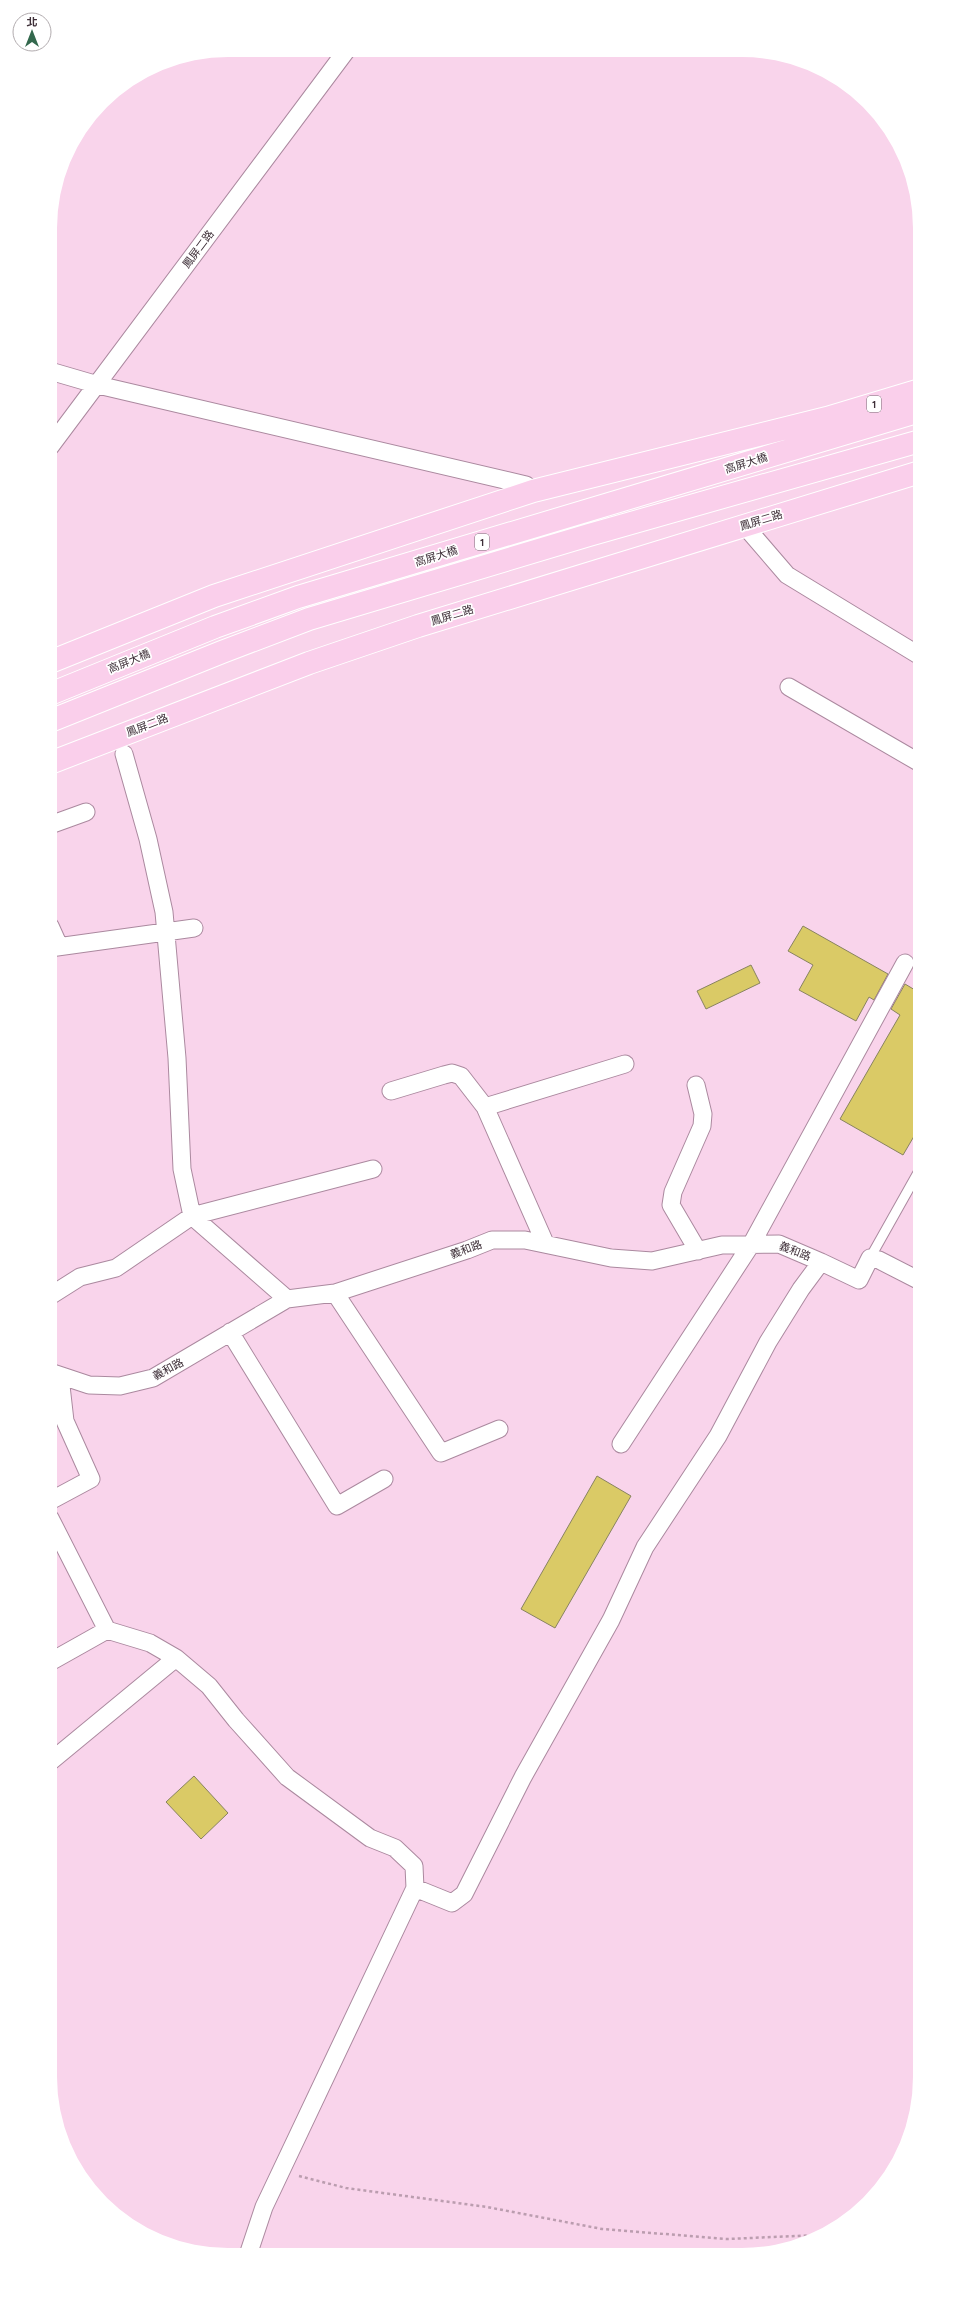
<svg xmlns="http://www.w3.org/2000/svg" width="970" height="2305" font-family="Figtree,'Noto Sans TC',sans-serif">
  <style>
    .building { fill: #daca66; stroke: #888360 }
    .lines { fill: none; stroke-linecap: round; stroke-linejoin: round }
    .service-casing { stroke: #ab899f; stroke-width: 11 }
    .minor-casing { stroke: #ab899f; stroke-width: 19 }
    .primary-casing { stroke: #fff; stroke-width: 24 }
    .path { stroke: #bb9daf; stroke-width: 2.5; stroke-dasharray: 3 3; stroke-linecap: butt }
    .service { stroke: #fff; stroke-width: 9 }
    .minor { stroke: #fff; stroke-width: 17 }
    .primary { stroke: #facfeb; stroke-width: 22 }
    .labels { text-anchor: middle; stroke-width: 3.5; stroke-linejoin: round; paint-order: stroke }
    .shield { fill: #fff; stroke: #786d74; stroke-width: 1 }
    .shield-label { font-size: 10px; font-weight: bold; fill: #3e2f38 }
    .street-label { font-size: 11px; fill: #3e2f38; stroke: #fff }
  </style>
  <rect width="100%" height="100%" fill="#f9d4eb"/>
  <!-- building -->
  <path class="building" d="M 803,926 L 888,974 L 874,1000 L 869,997 L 856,1021 L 799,990 L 813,965 L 788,951 Z
    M 751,965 L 760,983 L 706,1009 L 697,991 Z
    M 905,984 L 920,993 L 920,1126 L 903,1155 L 840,1119 L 900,1015 L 891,1009 Z
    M 597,1476 L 631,1496 L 555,1628 L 521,1609 Z
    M 194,1776 L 228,1813 L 201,1839 L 166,1802 Z"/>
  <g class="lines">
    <defs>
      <path id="service" d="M 870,1258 L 920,1169"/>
      <path id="minor" d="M 50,371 L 98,385 L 526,485 L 533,491
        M 50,447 L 346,51
        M 744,525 L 787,575 L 920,656
        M 789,687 L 920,763
        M 124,754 L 148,839 L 164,912 L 177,1058 L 182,1169 L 192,1216 L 287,1299
        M 50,825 L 86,812
        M 50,926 L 59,946
        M 50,948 L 194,928
        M 696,1085 L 703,1114 L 702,1126 L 673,1192 L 671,1205 L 698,1251
        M 391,1091 L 444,1075 L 452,1073 L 461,1076 L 485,1107 L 545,1243
        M 485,1107 L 625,1064
        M 821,1262 L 859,1280 L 870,1258 L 879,1260 L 920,1281
        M 335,1293 L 441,1453 L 499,1429
        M 50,1296 L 80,1277 L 116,1268 L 192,1216 L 373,1169
        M 230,1332 L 337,1506 L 384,1479
        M 50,1372 L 89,1385 L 120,1386 L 153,1378 L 287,1299 L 335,1293 L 467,1250 L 492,1240 L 525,1240 L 611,1258 L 652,1261 L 722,1245 L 779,1244 L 821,1262 L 801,1289 L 768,1342 L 718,1436 L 645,1547 L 611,1620 L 523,1777 L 464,1894 L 452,1903 L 415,1888
        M 621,1444 L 752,1243 L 905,963
        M 50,1501 L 91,1479 L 65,1421 L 60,1377
        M 50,1518 L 107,1630 L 150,1643 L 176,1658 L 209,1686 L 236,1720 L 287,1777 L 370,1838 L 395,1848 L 414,1866 L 415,1888 L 264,2207 L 249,2252
        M 50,1662 L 107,1630
        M 50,1762 L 176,1658"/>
      <path id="primary" d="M 50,662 L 214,596 L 533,491 L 827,418 L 920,390
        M 50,694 L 215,627 L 298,597 L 920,411
        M 50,721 L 222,652 L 309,619 L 589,535 L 920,441
        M 50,763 L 309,663 L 418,626 L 920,472"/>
    </defs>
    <!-- service casing -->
    <use href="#service" class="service-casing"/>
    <!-- minor casing -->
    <use href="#minor" class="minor-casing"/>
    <!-- primary casing -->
    <use href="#primary" class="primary-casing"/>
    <!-- path -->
    <path class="path" d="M 299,2176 L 346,2188 L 487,2207 L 602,2229 L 727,2239 L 819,2235"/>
    <!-- service -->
    <use href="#service" class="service"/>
    <!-- minor -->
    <use href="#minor" class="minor"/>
    <!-- primary -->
    <use href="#primary" class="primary"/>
  </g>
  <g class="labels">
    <!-- shield labels -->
    <g class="shield">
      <rect x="867" y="396" width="14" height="16" rx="3"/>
      <rect x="475" y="534" width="14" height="16" rx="3"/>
    </g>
    <g class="shield-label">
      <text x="874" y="408">1</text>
      <text x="482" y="546">1</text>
    </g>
    <!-- street labels -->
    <g class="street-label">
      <text transform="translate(198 249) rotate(-53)" y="4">鳳屏二路</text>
      <text transform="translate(746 463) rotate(-17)" y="4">高屏大橋</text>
      <text transform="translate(761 520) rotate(-17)" y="4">鳳屏二路</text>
      <text transform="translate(436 556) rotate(-17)" y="4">高屏大橋</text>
      <text transform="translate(452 615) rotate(-17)" y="4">鳳屏二路</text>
      <text transform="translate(129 661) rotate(-22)" y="4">高屏大橋</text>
      <text transform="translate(147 725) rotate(-21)" y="4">鳳屏二路</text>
      <text transform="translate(466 1249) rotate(-20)" y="4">義和路</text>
      <text transform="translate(795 1251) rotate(21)" y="4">義和路</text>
      <text transform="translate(168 1369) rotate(-28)" y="4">義和路</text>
    </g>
  </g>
  <!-- crop -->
  <path d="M0 0H970V2305H0ZM228 57H742A171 171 0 0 1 913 228V2077A171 171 0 0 1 742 2248H228A171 171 0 0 1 57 2077V228A171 171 0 0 1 228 57Z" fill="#fff" fill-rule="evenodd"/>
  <!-- north arrow -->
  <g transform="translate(32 32)"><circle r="19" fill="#ffffff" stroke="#b2acaf"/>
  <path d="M0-3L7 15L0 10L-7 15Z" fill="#33684d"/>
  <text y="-6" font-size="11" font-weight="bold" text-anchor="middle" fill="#3e2f38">北</text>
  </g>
</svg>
